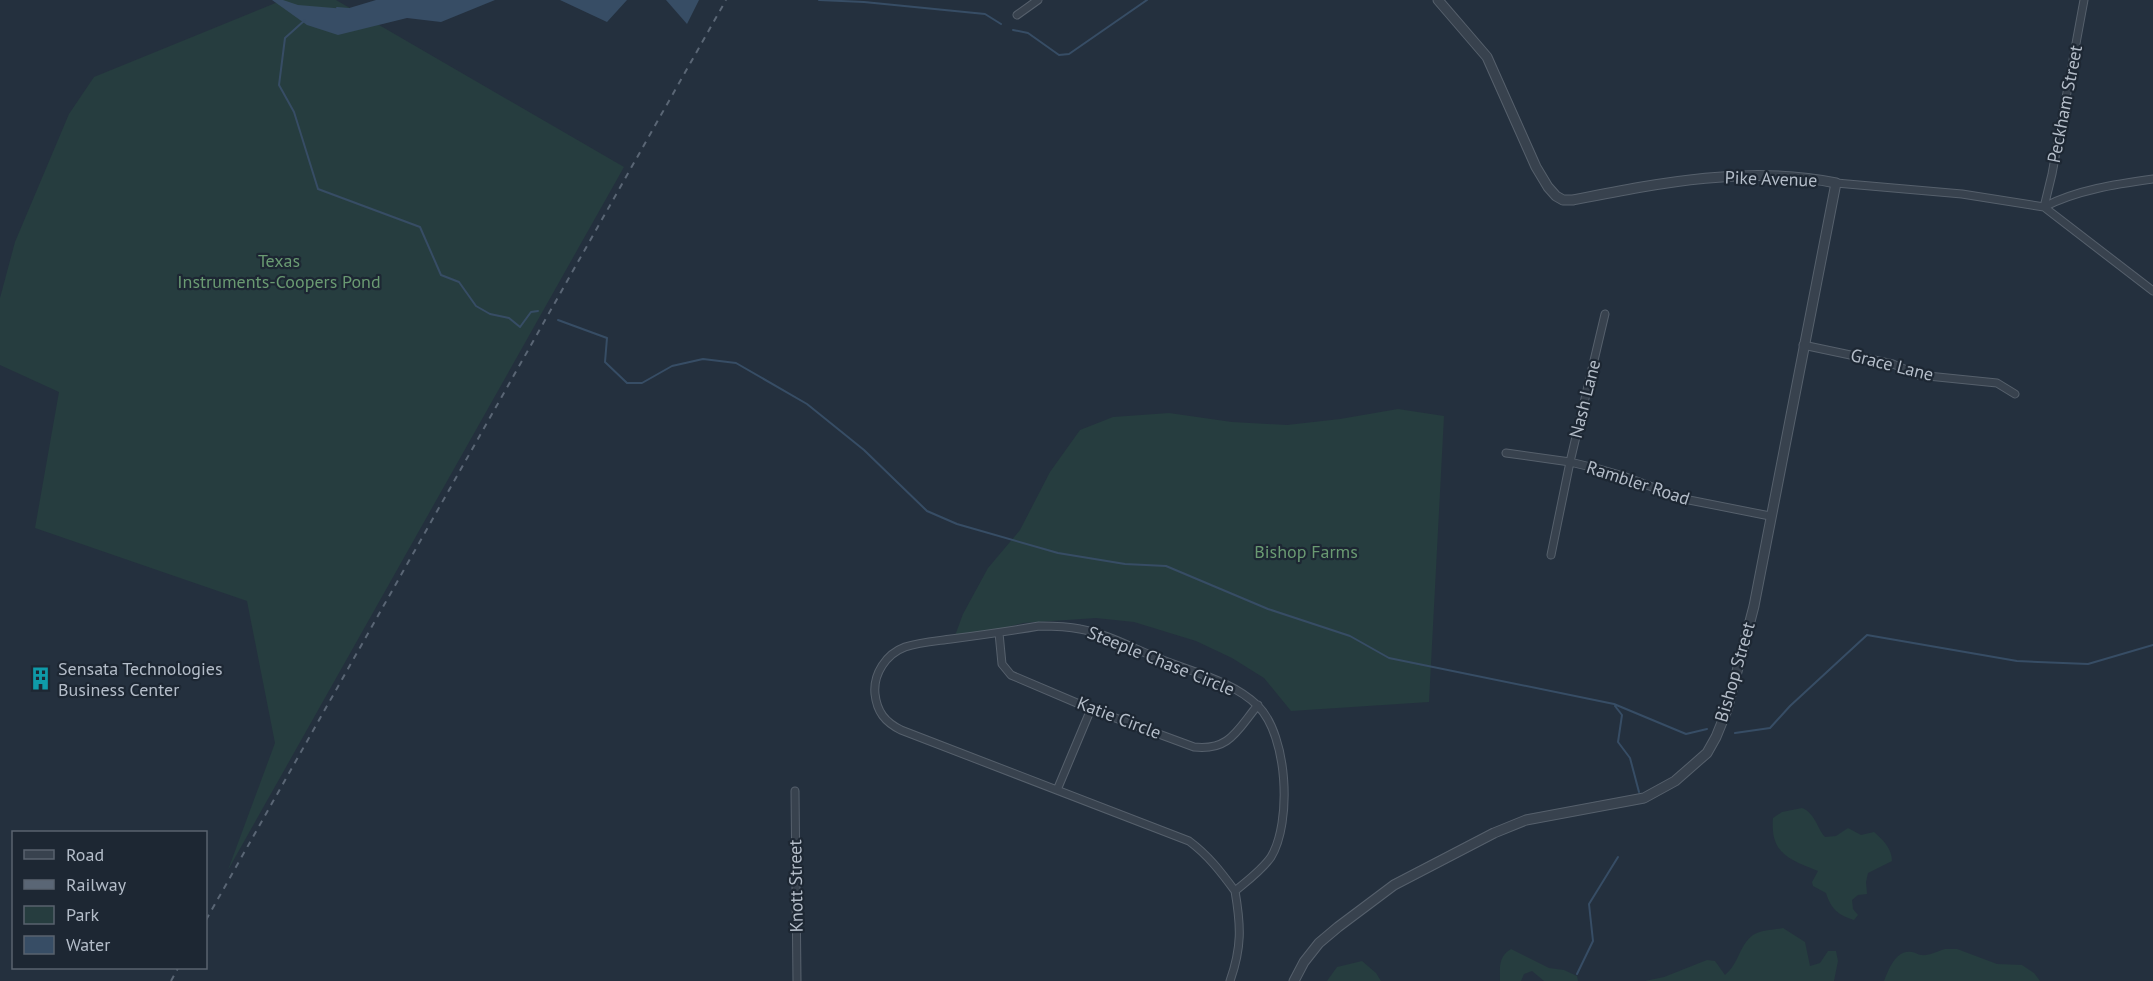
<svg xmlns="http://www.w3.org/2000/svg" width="2153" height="981" font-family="'PT Sans',sans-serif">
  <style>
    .green { fill: #263d3f }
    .water { fill: #374d65 }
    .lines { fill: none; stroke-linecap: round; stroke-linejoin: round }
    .stream { stroke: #374d65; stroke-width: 2 }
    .minor-casing { stroke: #56606c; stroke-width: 9 }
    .tertiary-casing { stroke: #56606c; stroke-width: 11 }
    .minor { stroke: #38424e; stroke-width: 7 }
    .tertiary { stroke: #38424e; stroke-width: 9 }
    .rail { stroke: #5a6675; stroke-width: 2; stroke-dasharray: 6 6; stroke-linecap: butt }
    .labels { text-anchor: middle; stroke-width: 4.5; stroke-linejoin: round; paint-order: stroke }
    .street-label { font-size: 18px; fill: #b4bdc9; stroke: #1d2733 }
    .park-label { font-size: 18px; fill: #6a9a72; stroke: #1d2733 }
    .poi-label { font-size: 18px; fill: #b4bdc9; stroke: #1d2733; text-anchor: start }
  </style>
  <rect width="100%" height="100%" fill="#24303e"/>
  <!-- green -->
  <path class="green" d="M 283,0 L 336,0 L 624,167 L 228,870 L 275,743 L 247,601 L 35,528 L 59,392 L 0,365 L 0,298 L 15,242 L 69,114 L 94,77 Z
    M 1398,409 L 1444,416 L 1429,702 L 1291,711 L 1264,678 L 1232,658 L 1196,641 L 1134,622 L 1096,618 L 1023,623 L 953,641 L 963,614 L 988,568 L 1020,530 L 1050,472 L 1080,430 L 1113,417 L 1169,413 L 1232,422 L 1287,425 L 1340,419 Z
    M 1802,808 C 1815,813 1817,828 1825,837 L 1836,836 L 1848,828 L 1861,835 L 1874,832 C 1882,839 1892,848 1892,861 L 1868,873 L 1866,882 L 1867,894 L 1858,895 L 1852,900 L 1853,909 L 1858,915 L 1854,920 C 1838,915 1831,909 1826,893 L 1813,886 L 1812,882 L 1818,871 C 1789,859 1770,854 1773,818 L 1782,812 Z
    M 1783,928 L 1805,942 L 1810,966 L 1820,963 L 1828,951 L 1836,951 L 1838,961 L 1834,981 L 1645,981 L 1664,977 L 1707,960 L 1715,961 L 1725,975 C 1739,964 1739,945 1753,935 C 1761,930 1774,930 1783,928 Z
    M 1511,949 L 1549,968 L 1564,970 L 1577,976 L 1578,981 L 1544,981 L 1532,971 L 1524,974 L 1521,981 L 1500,981 C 1500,967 1498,957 1511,949 Z
    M 1945,949 L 1957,949 L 1997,964 L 2022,965 L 2034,973 L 2040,981 L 1884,981 C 1889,969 1896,949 1912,952 C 1915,952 1918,955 1921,955 C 1929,956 1938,951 1945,949 Z
    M 1362,961 L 1376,973 L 1381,981 L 1327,981 L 1337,967 Z"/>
  <!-- water -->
  <path class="water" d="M 272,0 L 283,0 L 298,5 L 346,9 L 376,0 L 495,0 L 441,22 L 407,18 L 338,35 L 307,25 Z
    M 560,0 L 627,0 L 607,22 Z
    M 666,0 L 699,0 L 687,24 Z"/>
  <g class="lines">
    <!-- stream -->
    <path class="stream" d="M 819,0 L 864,2 L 985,14 L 1001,24
      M 337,8 L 349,9
      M 305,20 L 285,38 L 279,85 L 294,112 L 318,189 L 420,227 L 441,275 L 459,282 L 476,306 L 490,314 L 509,318 L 520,327 L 531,312 L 538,311
      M 1013,30 L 1028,33 L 1059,55 L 1069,54 L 1147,0
      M 558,320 L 607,338 L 605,362 L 627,383 L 642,383 L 672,366 L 703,359 L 736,363 L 807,404 L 864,450 L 927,511 L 957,524 L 1058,553 L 1125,564 L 1166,566 L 1268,609 L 1350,636 L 1389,658 L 1614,704 L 1686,734 L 1707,729
      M 1615,706 L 1622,715 L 1618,742 L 1630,758 L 1639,792
      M 1735,733 L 1770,728 L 1790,706 L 1867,635 L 2017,661 L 2088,664 L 2153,645
      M 1577,974 L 1593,941 L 1589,904 L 1618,857"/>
    <defs>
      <path id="minor" d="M 1017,15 L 1038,0
        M 1836,183 L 1962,194 L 2044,207 L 2153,291
        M 2044,207 L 2052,174 L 2084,0
        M 2044,207 C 2076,190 2117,184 2153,179
        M 1803,345 L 1893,364 L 1918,375 L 1997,383 L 2015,394
        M 1506,453 L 1570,462 L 1599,469 L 1623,476 L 1684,499 L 1770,516
        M 1551,555 L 1570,462 L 1605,314
        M 1039,626 C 1053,626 1066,626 1080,629 C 1108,634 1134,649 1160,659 C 1192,672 1233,681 1258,706 C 1288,736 1292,822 1271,857 C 1262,870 1247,881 1235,891 C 1221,872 1208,855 1189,841 L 901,730 C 885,722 877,712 875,694 C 873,674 886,654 905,647 C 920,642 937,641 951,639 C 981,635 1010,631 1039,626 Z
        M 999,633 L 1002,664 L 1011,675 L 1091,709 L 1194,747 C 1230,751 1237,730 1258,705
        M 1057,790 L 1091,709
        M 795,791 L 797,981
        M 1230,981 C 1242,947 1241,926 1235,891"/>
      <path id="tertiary" d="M 1294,981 L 1304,962 L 1319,943 L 1338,927 L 1394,885 L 1494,833 L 1526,820 L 1644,798 L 1675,781 L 1707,753 L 1716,737 L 1727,710 L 1754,606 L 1836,183 C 1748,165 1659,183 1573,200 L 1563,200 L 1556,196 L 1548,187 L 1536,167 L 1487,57 L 1438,0"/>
    </defs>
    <!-- minor casing -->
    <use href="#minor" class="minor-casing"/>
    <!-- tertiary casing -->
    <use href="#tertiary" class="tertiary-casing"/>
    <!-- minor -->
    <use href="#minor" class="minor"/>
    <!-- tertiary -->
    <use href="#tertiary" class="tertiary"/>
    <!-- rail -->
    <path class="rail" d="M 206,920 L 726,0
      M 171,981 L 178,968"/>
  </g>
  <!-- icons -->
  <defs>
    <symbol id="building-bare" viewBox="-9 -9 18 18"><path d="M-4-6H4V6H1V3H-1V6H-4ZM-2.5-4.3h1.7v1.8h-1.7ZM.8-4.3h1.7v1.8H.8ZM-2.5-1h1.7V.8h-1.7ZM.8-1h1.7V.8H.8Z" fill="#0f9aa8" stroke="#1d2733" stroke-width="2.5" paint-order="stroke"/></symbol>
  </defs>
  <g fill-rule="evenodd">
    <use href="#building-bare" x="24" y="662" width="33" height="33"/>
  </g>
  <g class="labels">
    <!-- street labels -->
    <g class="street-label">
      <text transform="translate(2065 104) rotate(-79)" y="6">Peckham Street</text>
      <text transform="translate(1771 179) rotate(2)" y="6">Pike Avenue</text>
      <text transform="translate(1892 365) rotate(14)" y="6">Grace Lane</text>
      <text transform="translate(1585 399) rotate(-76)" y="6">Nash Lane</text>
      <text transform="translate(1638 483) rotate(18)" y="6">Rambler Road</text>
      <text transform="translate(1161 661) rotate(22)" y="6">Steeple Chase Circle</text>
      <text transform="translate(1735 672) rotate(-74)" y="6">Bishop Street</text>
      <text transform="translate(1119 718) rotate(21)" y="6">Katie Circle</text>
      <text transform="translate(796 886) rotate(-91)" y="6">Knott Street</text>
    </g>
    <!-- park labels -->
    <g class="park-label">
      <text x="279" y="267">Texas<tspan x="279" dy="21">Instruments-Coopers Pond</tspan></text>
      <text x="1306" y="558">Bishop Farms</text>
    </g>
    <!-- poi labels -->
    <g class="poi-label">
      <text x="58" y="675">Sensata Technologies<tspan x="58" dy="21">Business Center</tspan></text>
    </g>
  </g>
  <!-- legend -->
  <rect x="12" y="831" width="195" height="138" fill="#1d2733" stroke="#59636f" stroke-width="1.5"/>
  <rect x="24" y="850" width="30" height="9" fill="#38424e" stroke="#59636f" stroke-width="1.5"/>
  <text x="66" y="861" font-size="18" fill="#b4bdc9">Road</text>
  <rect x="24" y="880" width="30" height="9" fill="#5a6675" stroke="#59636f" stroke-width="1.5"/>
  <text x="66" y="891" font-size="18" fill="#b4bdc9">Railway</text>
  <rect x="24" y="906" width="30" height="18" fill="#263d3f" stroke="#59636f" stroke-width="1.5"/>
  <text x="66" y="921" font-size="18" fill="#b4bdc9">Park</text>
  <rect x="24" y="936" width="30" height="18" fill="#374d65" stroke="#59636f" stroke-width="1.5"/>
  <text x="66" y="951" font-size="18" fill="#b4bdc9">Water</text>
</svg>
